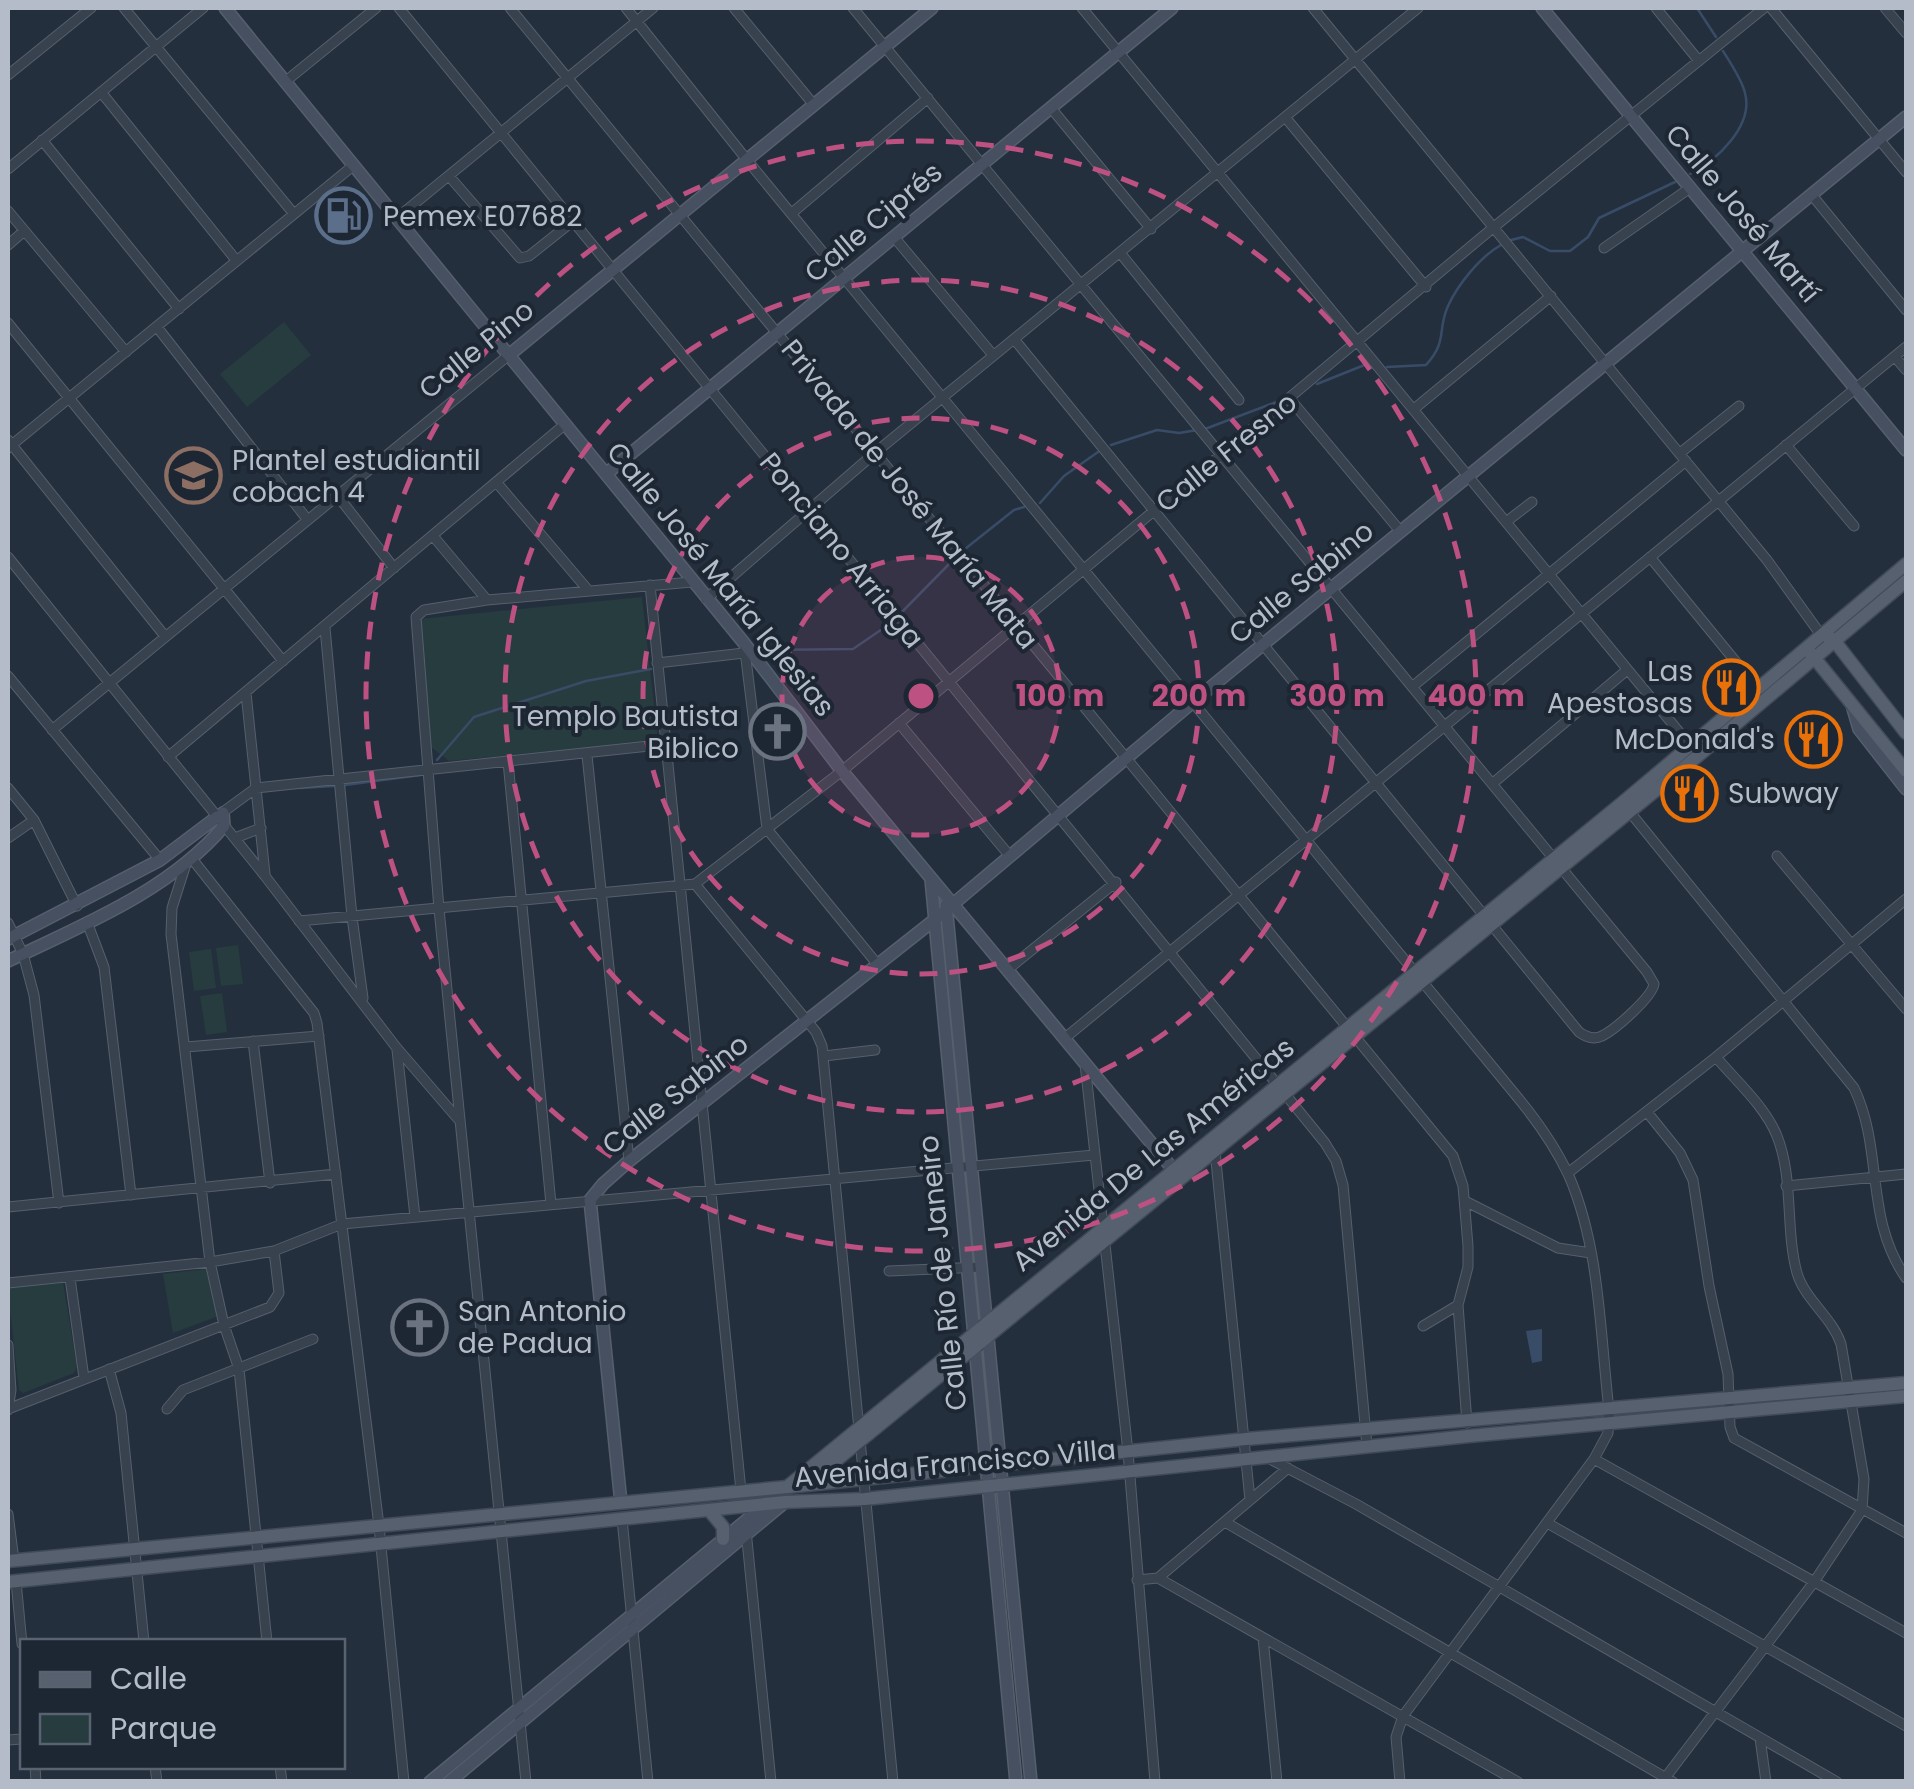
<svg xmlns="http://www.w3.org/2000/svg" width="1914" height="1789" font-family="Poppins,sans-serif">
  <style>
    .green { fill: #263c3f }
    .water { fill: #394c67 }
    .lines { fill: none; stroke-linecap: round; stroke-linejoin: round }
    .stream { stroke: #394c67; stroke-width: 2.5 }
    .street-casing { stroke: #565f6c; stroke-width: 11 }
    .secondary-casing { stroke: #565f6c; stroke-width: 14 }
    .primary-casing { stroke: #414a57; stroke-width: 15 }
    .street { stroke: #38414e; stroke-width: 9 }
    .secondary { stroke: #465061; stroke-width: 11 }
    .primary { stroke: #56606e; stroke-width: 12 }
    .ring { fill: none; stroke: #bd5182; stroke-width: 5; stroke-dasharray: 18 12 }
    .labels { text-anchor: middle; stroke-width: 8; stroke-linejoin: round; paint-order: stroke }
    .street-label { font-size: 28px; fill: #b4bcc9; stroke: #1d2633 }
    .poi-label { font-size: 28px; fill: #b4bcc9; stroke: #1d2633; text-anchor: start }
    .centre { fill: #bd5182; stroke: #1d2633; stroke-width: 5 }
    .ring-label { font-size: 30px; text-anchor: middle; font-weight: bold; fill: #bd5182; stroke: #1d2633; stroke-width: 8; stroke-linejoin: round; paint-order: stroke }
  </style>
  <rect width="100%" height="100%" fill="#242f3e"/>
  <!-- green -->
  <path class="green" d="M 284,322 L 311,355 L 247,407 L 220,374 Z
    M 642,597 L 658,741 L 449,761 L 431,747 L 420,619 Z
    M 238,945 L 243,984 L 221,986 L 216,948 Z
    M 211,949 L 216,988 L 194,991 L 189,952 Z
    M 222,993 L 227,1032 L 206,1035 L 200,996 Z
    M 206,1269 L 218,1311 L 216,1317 L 173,1333 L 163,1274 Z
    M 63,1282 L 77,1367 L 74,1373 L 23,1393 L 19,1390 L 8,1291 L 11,1287 Z"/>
  <!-- water -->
  <path class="water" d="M 1542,1329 L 1542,1361 L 1532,1363 L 1526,1331 Z"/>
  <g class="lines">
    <!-- stream -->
    <path class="stream" d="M 1697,8 L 1716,37
      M 1690,174 C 1716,161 1754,126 1745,93 C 1742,80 1731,64 1723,51
      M 1511,240 L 1523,237 L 1550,251 L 1570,251 L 1588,237 L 1599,218 L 1675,182
      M 1387,367 L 1426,365 C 1448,341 1437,330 1448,306 C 1458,284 1481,256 1501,245
      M 1317,384 L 1367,364
      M 1205,429 L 1279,401
      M 1111,445 L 1157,430 L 1179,433 L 1197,430
      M 1040,503 L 1064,476 L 1098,452
      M 965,549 L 1014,510 L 1024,507
      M 902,612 L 954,559
      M 766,650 L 853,649 L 891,623
      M 437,760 L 474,717 L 586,681 L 651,669
      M 345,785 L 421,775
      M 300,788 L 334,786"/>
    <defs>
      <path id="street" d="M 124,8 L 294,214
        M 399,8 C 707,387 1018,763 1325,1143 L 1336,1161 L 1343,1185 L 1367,1446
        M 510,8 L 1453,1156 L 1463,1186 L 1468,1246 L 1468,1267 L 1458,1305 L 1467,1423
        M 626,8 L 747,160 L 1514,1093 C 1535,1118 1555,1146 1569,1176 C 1600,1248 1600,1333 1609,1410 L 1608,1433 L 1594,1459 L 1403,1716 L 1396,1737 L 1400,1782
        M 734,8 L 814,105
        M 853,8 L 1647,972 L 1654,984 C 1652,997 1616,1029 1602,1036 C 1594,1040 1586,1037 1579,1032 L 1014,339
        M 1082,8 L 1694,750
        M 1313,8 L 1767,560 L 1821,635
        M 1656,8 L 1699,61
        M 1771,8 L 1906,172
        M 1885,8 L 1906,33
        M 8,75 L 91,8
        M 286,81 L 376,8
        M 101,92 L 236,260
        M 1051,108 L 1151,229
        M 1285,117 L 1426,287
        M 42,140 L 179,309
        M 8,169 L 203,8
        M 449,176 L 520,258 L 529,256 L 573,221
        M 1811,194 L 1906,310
        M 8,211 L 126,352
        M 792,213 L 928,98
        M 397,218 L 653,8
        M 894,237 L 993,355
        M 8,245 L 24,231
        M 1604,248 L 1690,188
        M 1121,254 L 1239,400
        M 8,323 L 283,661
        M 157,327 L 307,519
        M 1895,357 L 1906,370
        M 1290,399 L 1401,532
        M 1414,409 L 1551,296
        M 8,440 L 164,635
        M 1786,445 L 1854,526
        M 8,448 L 354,165
        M 1680,453 L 1739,406
        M 497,483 L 588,590
        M 337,495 L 394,568
        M 1506,522 L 1532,502
        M 433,536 L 487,600
        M 8,557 L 265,876 L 396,1047 L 458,1119
        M 1650,557 L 1759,690
        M 650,585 L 741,1491
        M 706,599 L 876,452 L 1418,8
        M 325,628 L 352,917 L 363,998
        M 744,643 L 767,829 L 878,965
        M 657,663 L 744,653
        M 8,676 L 160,860
        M 1412,687 L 1686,461
        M 246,693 L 265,874
        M 899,723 L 1009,855
        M 52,730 L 509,355
        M 587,755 L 629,1161
        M 168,757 L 564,425
        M 508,762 L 551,1204
        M 1492,784 L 1627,670
        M 8,788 L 34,820 L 77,906
        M 1629,811 L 1854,1088 C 1884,1151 1864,1218 1906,1278
        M 219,815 L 256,788 L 668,744
        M 8,838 L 34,820
        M 235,838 L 261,828
        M 1777,856 L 1906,1009
        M 193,860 L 314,1013 L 317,1023 L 379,1526 L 404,1782
        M 185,867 L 172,908 L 171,934 L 210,1262 L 224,1325 L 239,1369 L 267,1642
        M 695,884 L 816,1032 L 822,1046 L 893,1782
        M 299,921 L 695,884 L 842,771 L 1494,227 L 1764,8
        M 87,922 L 104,967 L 131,1195
        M 8,923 L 23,954 L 34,995 L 59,1203
        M 1007,970 L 1116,882
        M 1065,1038 L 1906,347
        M 253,1041 L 270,1183
        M 186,1047 L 319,1036
        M 397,1050 L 415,1217
        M 824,1056 L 875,1050
        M 1085,1064 L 1128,1452 L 1155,1782
        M 1647,1112 L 1680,1153 L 1693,1180 L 1709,1286 L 1728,1374 L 1730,1427 L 1734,1438 L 1906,1533
        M 1215,1151 L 1250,1500
        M 1568,1173 L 1716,1057 L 1906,899
        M 1786,1186 L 1906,1174
        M 1465,1201 L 1558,1248 L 1591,1253
        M 8,1207 L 336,1174
        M 889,1271 L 982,1267
        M 70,1278 L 84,1378
        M 8,1283 L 210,1262 L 274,1251 L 342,1224 L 1094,1155
        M 1423,1326 L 1458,1305
        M 8,1345 L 11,1390 L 8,1410
        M 109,1369 L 121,1413 L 144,1642
        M 8,1409 L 270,1307 L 279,1293 L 274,1251
        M 167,1409 L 183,1390 L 313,1339
        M 1270,1459 L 1356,1504 L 1837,1782
        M 1594,1459 L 1906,1633
        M 8,1514 L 14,1560
        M 622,1519 L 648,1782
        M 1225,1522 L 1673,1782
        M 1549,1524 L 1906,1726
        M 746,1530 L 771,1782
        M 1158,1578 L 1288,1468
        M 1137,1580 L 1158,1578 L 1518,1782
        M 16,1581 L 22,1644
        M 1263,1638 L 1277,1782
        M 1760,1738 L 1766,1782
        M 8,1740 L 22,1739
        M 35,1766 L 36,1782
        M 155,1766 L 157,1782
        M 280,1766 L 282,1782
        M 526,1782 L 439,909 L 416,617 L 424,610 L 487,600 L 692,582
        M 1662,1782 L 1814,1582 L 1862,1510 L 1864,1479 L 1841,1344 C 1832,1317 1805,1300 1797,1273 C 1785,1229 1794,1179 1777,1136 C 1765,1106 1736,1081 1716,1057"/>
      <path id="secondary" d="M 225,8 L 744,643 L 842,771 L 1177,1174
        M 1542,8 L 1906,450
        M 509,355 L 932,8
        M 606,474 L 1172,8
        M 1852,705 L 1859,729 L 1906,789
        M 931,879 L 1016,1782
        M 946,905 L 1031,1782
        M 8,939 L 160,860 L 217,817
        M 8,961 C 83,925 169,891 224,826 L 223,813
        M 621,1503 L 590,1200 L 603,1184 L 629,1161 L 933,921 L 1194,701 L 1906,117
        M 430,1782 L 766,1504
        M 449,1782 L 785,1502"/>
      <path id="primary" d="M 1828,637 L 1833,639 L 1906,733
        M 1808,650 L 1906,771
        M 806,1485 L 1699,755 L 1906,581
        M 787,1487 L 1622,803 L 1906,564
        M 709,1510 L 723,1527 L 723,1539
        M 8,1561 L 787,1487 L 1246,1439 L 1906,1383
        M 8,1582 L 785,1502 L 865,1499 L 1469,1436 L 1906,1396"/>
    </defs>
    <!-- street casing -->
    <use href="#street" class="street-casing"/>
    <!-- secondary casing -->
    <use href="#secondary" class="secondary-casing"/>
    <!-- primary casing -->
    <use href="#primary" class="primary-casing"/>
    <!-- street -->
    <use href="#street" class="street"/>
    <!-- secondary -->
    <use href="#secondary" class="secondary"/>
    <!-- primary -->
    <use href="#primary" class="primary"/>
  </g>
  <!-- distance rings -->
  <circle cx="921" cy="696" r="139" fill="#bd5182" fill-opacity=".12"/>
  <g class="ring">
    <circle cx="921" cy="696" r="139"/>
    <circle cx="921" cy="696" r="278"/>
    <circle cx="921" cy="696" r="416"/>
    <circle cx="921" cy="696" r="555"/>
  </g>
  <!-- icons -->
  <defs>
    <symbol id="fuel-ring" viewBox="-11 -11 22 22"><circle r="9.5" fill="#1d2633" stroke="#5c6f8a" stroke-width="1.5"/><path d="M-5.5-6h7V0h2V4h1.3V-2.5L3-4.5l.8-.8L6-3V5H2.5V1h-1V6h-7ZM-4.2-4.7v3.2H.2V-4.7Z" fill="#5c6f8a"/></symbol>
    <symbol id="school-ring" viewBox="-11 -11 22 22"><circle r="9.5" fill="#1d2633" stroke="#8d6e63" stroke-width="1.5"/><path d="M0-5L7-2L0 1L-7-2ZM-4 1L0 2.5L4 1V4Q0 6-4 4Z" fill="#8d6e63"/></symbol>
    <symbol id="restaurant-ring" viewBox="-11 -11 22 22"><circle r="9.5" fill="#1d2633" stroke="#e8710a" stroke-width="1.5"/><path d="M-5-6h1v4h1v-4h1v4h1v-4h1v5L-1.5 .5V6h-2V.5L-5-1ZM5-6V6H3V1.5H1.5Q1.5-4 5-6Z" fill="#e8710a"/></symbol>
    <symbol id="church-ring" viewBox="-11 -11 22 22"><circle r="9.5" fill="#1d2633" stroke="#6b7280" stroke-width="1.5"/><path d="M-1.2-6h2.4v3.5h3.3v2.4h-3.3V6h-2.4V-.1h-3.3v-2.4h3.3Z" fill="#6b7280"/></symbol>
  </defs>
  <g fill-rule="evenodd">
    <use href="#fuel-ring" x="312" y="184" width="63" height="63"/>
    <use href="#school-ring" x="162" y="444" width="63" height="63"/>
    <use href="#restaurant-ring" x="1700" y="656" width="63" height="63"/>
    <use href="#church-ring" x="746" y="700" width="63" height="63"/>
    <use href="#restaurant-ring" x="1782" y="708" width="63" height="63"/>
    <use href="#restaurant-ring" x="1658" y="762" width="63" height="63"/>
    <use href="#church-ring" x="388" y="1296" width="63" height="63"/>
  </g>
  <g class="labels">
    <!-- street labels -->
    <g class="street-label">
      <text transform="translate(1743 213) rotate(50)" y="10">Calle José Martí</text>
      <text transform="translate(873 222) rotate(-40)" y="10">Calle Ciprés</text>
      <text transform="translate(476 349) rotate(-39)" y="10">Calle Pino</text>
      <text transform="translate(1226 452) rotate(-39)" y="10">Calle Fresno</text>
      <text transform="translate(910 494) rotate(51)" y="10">Privada de José María Mata</text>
      <text transform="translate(842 550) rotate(51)" y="10">Ponciano Arriaga</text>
      <text transform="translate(721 579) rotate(51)" y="10">Calle José María Iglesias</text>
      <text transform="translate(1301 582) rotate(-39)" y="10">Calle Sabino</text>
      <text transform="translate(675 1094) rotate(-38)" y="10">Calle Sabino</text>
      <text transform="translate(1153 1154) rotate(-39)" y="10">Avenida De Las Américas</text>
      <text transform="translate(942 1273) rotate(-96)" y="10">Calle Río de Janeiro</text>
      <text transform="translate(955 1463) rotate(-5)" y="10">Avenida Francisco Villa</text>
    </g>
    <!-- poi labels -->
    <g class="poi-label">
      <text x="383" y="226">Pemex E07682</text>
      <text x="232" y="470">Plantel estudiantil<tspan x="232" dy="32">cobach 4</tspan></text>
      <text x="1693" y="681" text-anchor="end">Las<tspan x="1693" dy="32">Apestosas</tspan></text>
      <text x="739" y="726" text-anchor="end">Templo Bautista<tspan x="739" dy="32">Biblico</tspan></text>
      <text x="1775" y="749" text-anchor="end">McDonald's</text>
      <text x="1728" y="803">Subway</text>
      <text x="458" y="1321">San Antonio<tspan x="458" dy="32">de Padua</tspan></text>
    </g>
  </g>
  <circle cx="921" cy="696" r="15" class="centre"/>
  <g class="ring-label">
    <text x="1060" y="706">100 m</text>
    <text x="1199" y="706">200 m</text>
    <text x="1337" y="706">300 m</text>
    <text x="1476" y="706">400 m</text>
  </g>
  <!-- border -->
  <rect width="1914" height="1789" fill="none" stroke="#b4bcc9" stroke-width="20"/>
  <!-- legend -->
  <rect x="20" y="1639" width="325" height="130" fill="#1d2633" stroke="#59626f" stroke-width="2.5"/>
  <rect x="40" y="1672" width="50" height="15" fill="#56606e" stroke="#59626f" stroke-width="2.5"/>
  <text x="110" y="1689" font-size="30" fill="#b4bcc9">Calle</text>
  <rect x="40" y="1714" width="50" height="30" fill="#263c3f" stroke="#59626f" stroke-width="2.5"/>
  <text x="110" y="1739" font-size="30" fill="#b4bcc9">Parque</text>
</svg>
